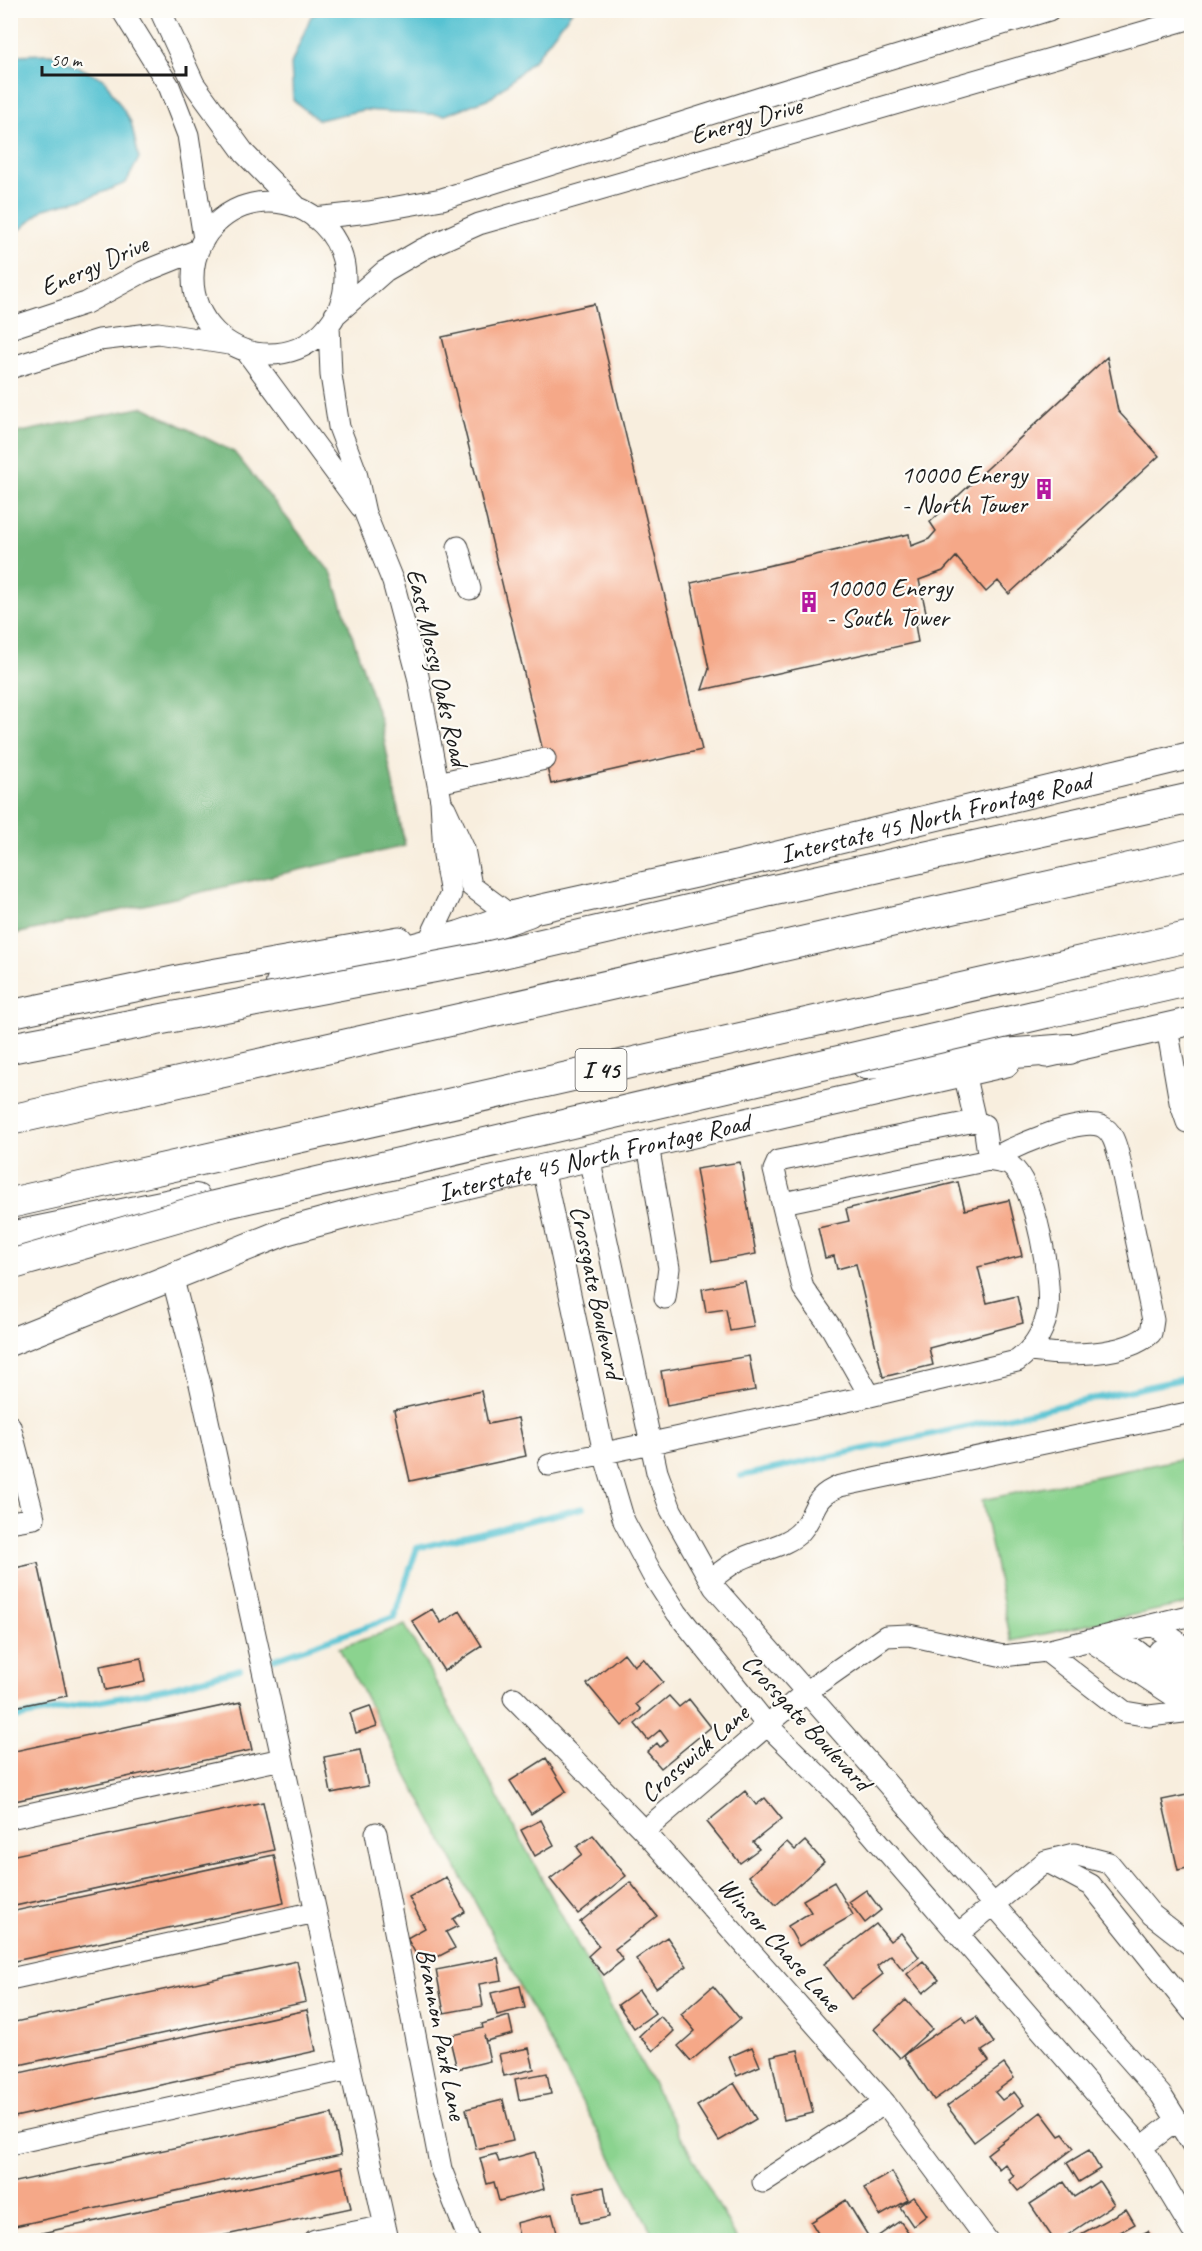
<svg xmlns="http://www.w3.org/2000/svg" width="1202" height="2251" font-family="Caveat,sans-serif">
  <style>
    .green { fill: #8bd38f; stroke: #547856; stroke-width: 1.5 }
    .forest { fill: #70b57a; stroke: #46684b; stroke-width: 1.5 }
    .water { fill: #57c2d2; stroke: #3a6f77; stroke-width: 1.5 }
    .lines { fill: none; stroke-linecap: round; stroke-linejoin: round }
    .stream { stroke: #57c2d2; stroke-width: 6 }
    .building { fill: #f5a888 }
    .minor-casing { stroke: #3d3c39; stroke-width: 23 }
    .major-casing { stroke: #3d3c39; stroke-width: 29 }
    .highway-casing { stroke: #3d3c39; stroke-width: 32 }
    .minor { stroke: #fff; stroke-width: 21 }
    .major { stroke: #fff; stroke-width: 27 }
    .highway { stroke: #fff; stroke-width: 30 }
    .highway-bridge-casing { stroke: #3d3c39; stroke-width: 32; stroke-linecap: butt }
    .highway-bridge { stroke: #fff; stroke-width: 30 }
    .labels { text-anchor: middle; stroke-width: 4.5; stroke-linejoin: round; paint-order: stroke }
    .shield { fill: #fdfcf7; stroke: #605f5e; stroke-width: 1.5 }
    .shield-label { font-size: 24px; font-weight: bold; fill: #1c1c1c }
    .street-label { font-size: 26px; fill: #1c1c1c; stroke: #fdfcf7 }
    .poi-label { font-size: 26px; fill: #1c1c1c; stroke: #fdfcf7; text-anchor: end }
  </style>
  <rect width="100%" height="100%" fill="#fdfcf7"/>
  <filter id="ink" filterUnits="userSpaceOnUse"><feTurbulence type="fractalNoise" baseFrequency=".0167" numOctaves="2"/><feDisplacementMap in="SourceGraphic" scale="12" xChannelSelector="R" yChannelSelector="G"/><feConvolveMatrix kernelMatrix="1 2 1 2 8 2 1 2 1" color-interpolation-filters="sRGB"/></filter>
  <filter id="wash" filterUnits="userSpaceOnUse"><feTurbulence type="fractalNoise" baseFrequency=".008" numOctaves="4" result="noise"/><feDisplacementMap in="SourceGraphic" scale="24" xChannelSelector="R" yChannelSelector="G"/><feGaussianBlur stdDeviation="1.35" result="paint"/><feColorMatrix in="noise" values="0 0 0 0 0 0 0 0 0 0 0 0 0 0 0 0 0 1.4 0 .05"/><feComposite in="paint" operator="in"/></filter>
  <g filter="url(#wash)">
    <rect width="100%" height="100%" fill="#f8eede"/>
    <!-- green -->
    <path class="green" d="M 1191,1457 L 1191,1603 L 1011,1641 L 982,1500 Z
      M 405,1625 L 737,2240 L 656,2240 L 339,1648 Z"/>
    <!-- forest -->
    <path class="forest" d="M 1191,113 L 1192,113 L 1191,164 L 1184,115 Z
      M 144,407 L 234,452 L 332,574 L 381,723 L 405,846 L 11,935 L 11,434 Z"/>
    <!-- water -->
    <path class="water" d="M 322,11 L 322,10 L 572,11 L 534,60 L 492,97 L 445,115 L 363,110 L 318,120 L 293,100 L 291,64 L 311,16 Z
      M 51,54 L 104,79 L 131,122 L 139,158 L 126,183 L 91,197 L 44,209 L 20,230 L 11,230 L 11,55 Z"/>
    <g class="lines">
      <!-- stream -->
      <path class="stream" d="M 741,1476 L 1192,1377
        M 274,1659 L 394,1617 L 417,1548 L 583,1508
        M 10,1719 L 169,1688 L 240,1669"/>
    </g>
    <g id="blocks">
      <!-- building -->
      <path class="building" d="M 594,304 L 702,750 L 551,784 L 442,337 Z
        M 1107,357 L 1118,411 L 1159,456 L 1009,594 L 998,581 L 986,592 L 956,557 L 943,571 L 919,580 L 928,621 L 915,624 L 918,642 L 702,690 L 709,669 L 691,583 L 909,534 L 911,546 L 929,539 L 936,531 L 930,522 Z
        M 740,1162 L 756,1254 L 712,1262 L 696,1169 Z
        M 958,1182 L 965,1210 L 1009,1200 L 1022,1256 L 978,1267 L 987,1303 L 1017,1296 L 1023,1323 L 929,1348 L 933,1365 L 883,1377 L 856,1264 L 837,1269 L 834,1256 L 825,1258 L 818,1228 L 849,1221 L 846,1209 Z
        M 745,1281 L 754,1327 L 730,1331 L 726,1309 L 706,1312 L 702,1289 Z
        M 749,1356 L 755,1390 L 667,1406 L 661,1371 Z
        M 481,1391 L 488,1424 L 518,1418 L 526,1456 L 410,1481 L 394,1410 Z
        M 38,1563 L 67,1696 L 10,1708 L 10,1569 Z
        M 432,1609 L 441,1623 L 460,1611 L 482,1646 L 444,1671 L 412,1621 Z
        M 624,1653 L 634,1666 L 643,1658 L 663,1682 L 636,1704 L 641,1710 L 622,1726 L 587,1684 Z
        M 141,1658 L 145,1682 L 105,1690 L 100,1666 Z
        M 669,1696 L 679,1707 L 689,1699 L 711,1727 L 661,1768 L 647,1752 L 657,1743 L 660,1747 L 668,1741 L 660,1730 L 648,1740 L 635,1724 Z
        M 241,1702 L 252,1750 L 10,1802 L 10,1752 Z
        M 370,1706 L 377,1726 L 356,1733 L 350,1713 Z
        M 360,1750 L 368,1786 L 331,1793 L 324,1757 Z
        M 546,1758 L 566,1791 L 531,1814 L 510,1781 Z
        M 745,1791 L 756,1805 L 765,1798 L 782,1819 L 753,1842 L 759,1849 L 740,1863 L 707,1822 Z
        M 1192,1794 L 1192,1867 L 1178,1870 L 1162,1800 Z
        M 263,1802 L 274,1850 L 10,1907 L 10,1856 Z
        M 541,1820 L 554,1845 L 535,1856 L 521,1830 Z
        M 593,1835 L 626,1876 L 578,1914 L 550,1879 L 582,1854 L 577,1847 Z
        M 805,1841 L 824,1862 L 776,1905 L 749,1876 L 787,1842 L 795,1850 Z
        M 274,1855 L 284,1903 L 10,1962 L 10,1912 Z
        M 446,1877 L 465,1912 L 453,1919 L 458,1926 L 446,1932 L 455,1948 L 422,1965 L 407,1938 L 425,1928 L 409,1897 Z
        M 630,1882 L 657,1916 L 615,1949 L 623,1960 L 604,1975 L 588,1956 L 599,1946 L 580,1922 Z
        M 834,1882 L 853,1915 L 799,1946 L 788,1926 L 811,1912 L 803,1900 Z
        M 866,1890 L 881,1910 L 865,1923 L 849,1902 Z
        M 876,1924 L 890,1941 L 901,1933 L 919,1957 L 903,1970 L 891,1955 L 877,1966 L 883,1974 L 851,1999 L 824,1964 Z
        M 667,1937 L 687,1966 L 656,1988 L 636,1959 Z
        M 498,1958 L 502,1980 L 479,1984 L 483,2006 L 444,2013 L 436,1970 Z
        M 297,1961 L 306,2002 L 10,2067 L 10,2023 Z
        M 923,1961 L 939,1980 L 923,1993 L 907,1974 Z
        M 520,1986 L 525,2008 L 497,2015 L 491,1993 Z
        M 713,1986 L 740,2019 L 691,2061 L 678,2046 L 695,2031 L 681,2014 Z
        M 639,1990 L 655,2013 L 634,2028 L 618,2005 Z
        M 906,2000 L 932,2029 L 900,2058 L 874,2029 Z
        M 307,2010 L 316,2051 L 10,2118 L 10,2075 Z
        M 509,2016 L 513,2034 L 486,2041 L 484,2035 L 490,2061 L 457,2069 L 449,2036 L 483,2028 L 482,2024 Z
        M 660,2016 L 674,2031 L 653,2051 L 639,2036 Z
        M 962,2016 L 967,2023 L 976,2017 L 994,2043 L 982,2051 L 989,2061 L 934,2100 L 904,2055 Z
        M 752,2047 L 760,2066 L 737,2076 L 729,2057 Z
        M 529,2048 L 534,2069 L 504,2076 L 499,2054 Z
        M 798,2050 L 813,2113 L 784,2120 L 771,2056 Z
        M 1004,2064 L 1014,2078 L 995,2092 L 1002,2100 L 1014,2092 L 1024,2105 L 974,2142 L 947,2106 Z
        M 547,2073 L 551,2094 L 519,2100 L 515,2079 Z
        M 734,2083 L 756,2119 L 719,2141 L 697,2106 Z
        M 503,2100 L 513,2141 L 476,2149 L 466,2109 Z
        M 1041,2112 L 1059,2136 L 1063,2134 L 1074,2148 L 1018,2191 L 1009,2180 L 1014,2176 L 1005,2164 L 999,2169 L 987,2154 Z
        M 332,2114 L 341,2155 L 10,2227 L 10,2183 Z
        M 1089,2150 L 1100,2169 L 1079,2182 L 1067,2163 Z
        M 535,2152 L 544,2189 L 499,2201 L 494,2182 L 487,2184 L 480,2158 L 496,2154 L 499,2162 Z
        M 342,2167 L 351,2208 L 203,2240 L 10,2240 Z
        M 892,2172 L 908,2200 L 880,2216 L 864,2188 Z
        M 1099,2181 L 1114,2204 L 1060,2240 L 1054,2240 L 1030,2204 L 1064,2182 L 1074,2197 Z
        M 604,2187 L 609,2217 L 580,2223 L 574,2193 Z
        M 914,2197 L 927,2215 L 913,2226 L 900,2207 Z
        M 846,2200 L 870,2239 L 822,2240 L 811,2222 Z
        M 1126,2209 L 1135,2224 L 1113,2236 L 1115,2240 L 1070,2240 Z
        M 552,2214 L 559,2240 L 520,2240 L 516,2223 Z
        M 900,2221 L 912,2237 L 907,2240 L 879,2240 L 877,2237 Z
        M 1148,2231 L 1153,2240 L 1130,2240 Z"/>
    </g>
  </g>
  <g filter="url(#ink)">
    <use href="#blocks" fill-opacity="0" stroke="#3d3c39" stroke-width="1.5"/>
    <g class="lines">
      <defs>
        <path id="minor" d="M 122,10 L 169,86 L 188,135 L 204,239
          M 160,10 L 194,84 L 245,154 L 297,207
          M193 278a76 76 0 1 1 152 0a76 76 0 1 1-152 0Z
          M 315,218 L 369,212 L 442,199 L 773,94 L 1049,10
          M 335,315 L 385,271 L 423,249 L 479,224 L 1192,18
          M 329,325 L 331,375 L 339,427 L 356,472 L 365,513 L 393,582 L 418,676 L 441,801 L 444,855 L 451,894 L 432,934
          M 10,328 L 86,303 L 143,272 L 198,250
          M 246,351 L 361,507
          M 10,368 L 99,340 L 158,333 L 229,344
          M 458,547 L 470,589
          M 438,783 L 545,759
          M 445,808 L 464,849 L 471,886 L 510,915
          M 1167,1027 L 1180,1102 L 1187,1122 L 1192,1123
          M 964,1073 L 975,1121
          M 648,1145 L 669,1268 L 665,1298
          M 589,1158 L 657,1472 L 671,1510 L 714,1587 L 1161,2095 L 1192,2144
          M 543,1168 L 604,1453 L 624,1521 L 652,1574 L 677,1613 L 767,1725 L 839,1796 L 1142,2147 L 1192,2230
          M 783,1203 L 989,1160 C 1010,1149 1077,1117 1101,1126 C 1113,1131 1116,1146 1119,1157 L 1153,1320 L 1151,1333 C 1125,1357 1065,1356 1031,1351
          M 172,1276 L 200,1384 L 388,2240
          M 870,1396 L 1017,1361 C 1033,1349 1042,1335 1047,1315 C 1054,1287 1035,1184 1011,1166 C 1006,1162 995,1162 989,1160
          M 10,1426 L 34,1518 L 10,1522
          M 549,1465 L 870,1396 L 832,1329 L 803,1288 L 774,1170 L 778,1161 L 975,1121 L 984,1125 L 989,1160
          M 710,1580 C 720,1573 730,1564 741,1559 C 759,1550 788,1546 801,1531 C 818,1511 810,1498 840,1486 L 1192,1412
          M 1153,1625 L 1192,1652
          M 1113,1634 L 1192,1690
          M 1089,1640 L 1192,1708
          M 1046,1651 L 1125,1712 L 1149,1716 L 1192,1711
          M 1159,1651 L 1192,1672
          M 514,1698 L 644,1831 L 885,2103 L 987,2240
          M 10,1818 L 282,1759
          M 644,1831 L 806,1692 L 886,1636 L 909,1635 L 1003,1656 L 1046,1651 L 1192,1615
          M 376,1833 L 441,2169 L 469,2240
          M 1046,1861 L 1091,1885 L 1192,2011
          M 958,1934 L 1046,1861 L 1074,1854 L 1109,1863 L 1152,1915 L 1192,1946
          M 10,1979 L 316,1912
          M 10,2144 L 350,2069
          M 1142,2147 L 1177,2120
          M 763,2182 L 885,2103
          M 315,2240 L 385,2226"/>
        <g id="major">
          <path id="s1" d="M 506,916 L 732,866 L 1192,755"/>
          <path d="M 10,1014 L 188,977 L 399,940"/>
          <path d="M 1046,1054 L 1192,1021"/>
          <path id="s2" d="M 10,1342 L 287,1231 L 361,1211 L 543,1168 L 1006,1063"/>
        </g>
        <path id="highway" d="M 770,891 L 1192,798
          M 281,984 L 460,936 L 528,912
          M 1046,1013 L 1192,980
          M 866,1064 L 1069,1049
          M 10,1120 L 1192,854
          M 10,1203 L 1192,936
          M 10,1237 L 196,1199"/>
      </defs>
      <!-- minor casing -->
      <use href="#minor" class="minor-casing"/>
      <!-- major casing -->
      <use href="#major" class="major-casing"/>
      <!-- highway casing -->
      <use href="#highway" class="highway-casing"/>
      <!-- minor -->
      <use href="#minor" class="minor"/>
      <!-- major -->
      <use href="#major" class="major"/>
      <!-- highway -->
      <use href="#highway" class="highway"/>
      <defs>
        <path id="highway-bridge" d="M 10,1048 L 477,959 L 770,891
          M 10,1265 L 214,1206 L 1046,1013"/>
      </defs>
      <!-- highway-bridge casing -->
      <use href="#highway-bridge" class="highway-bridge-casing"/>
      <!-- highway-bridge -->
      <use href="#highway-bridge" class="highway-bridge"/>
    </g>
  </g>
  <!-- icons -->
  <defs>
    <symbol id="building-bare" viewBox="-9 -9 18 18"><path d="M-4-6H4V6H1V3H-1V6H-4ZM-2.5-4.3h1.7v1.8h-1.7ZM.8-4.3h1.7v1.8H.8ZM-2.5-1h1.7V.8h-1.7ZM.8-1h1.7V.8H.8Z" fill="#b5179e" stroke="#fdfcf7" stroke-width="2.5" paint-order="stroke"/></symbol>
  </defs>
  <g fill-rule="evenodd">
    <use href="#building-bare" x="1029" y="474" width="30" height="30"/>
    <use href="#building-bare" x="794" y="587" width="30" height="30"/>
  </g>
  <g class="labels">
    <!-- shield labels -->
    <rect class="shield" x="575.5" y="1049" width="51" height="42" rx="4.5"/>
    <g class="shield-label">
      <text x="601" y="1078">I 45</text>
    </g>
    <!-- street labels -->
    <g class="street-label">
      <text transform="translate(746 120) rotate(-16)" y="9">Energy Drive</text>
      <text transform="translate(94 265) rotate(-24)" y="9">Energy Drive</text>
      <text transform="translate(438 667) rotate(77)" y="9">East Mossy Oaks Road</text>
      <text dy="9" stroke="none"><textPath href="#s1" startOffset="441">Interstate 45 North Frontage Road</textPath></text>
      <text dy="9" stroke="none"><textPath href="#s2" startOffset="614">Interstate 45 North Frontage Road</textPath></text>
      <text transform="translate(597 1292) rotate(78)" y="9">Crossgate Boulevard</text>
      <text transform="translate(807 1722) rotate(47)" y="9">Crossgate Boulevard</text>
      <text transform="translate(694 1753) rotate(-41)" y="9">Crosswick Lane</text>
      <text transform="translate(780 1944) rotate(48)" y="9">Winsor Chase Lane</text>
      <text transform="translate(442 2034) rotate(79)" y="9">Brannon Park Lane</text>
    </g>
    <!-- poi labels -->
    <g class="poi-label">
      <text x="1027" y="483">10000 Energy<tspan x="1027" dy="30">- North Tower</tspan></text>
      <text x="826" y="596" text-anchor="start">10000 Energy<tspan x="826" dy="30">- South Tower</tspan></text>
    </g>
  </g>
  <!-- margin -->
  <rect width="1202" height="2251" fill="none" stroke="#fdfcf7" stroke-width="36"/>
  <!-- scale -->
  <path d="M42 66v9h144v-9" fill="none" stroke="#1c1c1c" stroke-width="3"/>
  <text x="51" y="66" font-size="18" fill="#1c1c1c" stroke="#fdfcf7" stroke-width="4.5" paint-order="stroke">50 m</text>
</svg>
